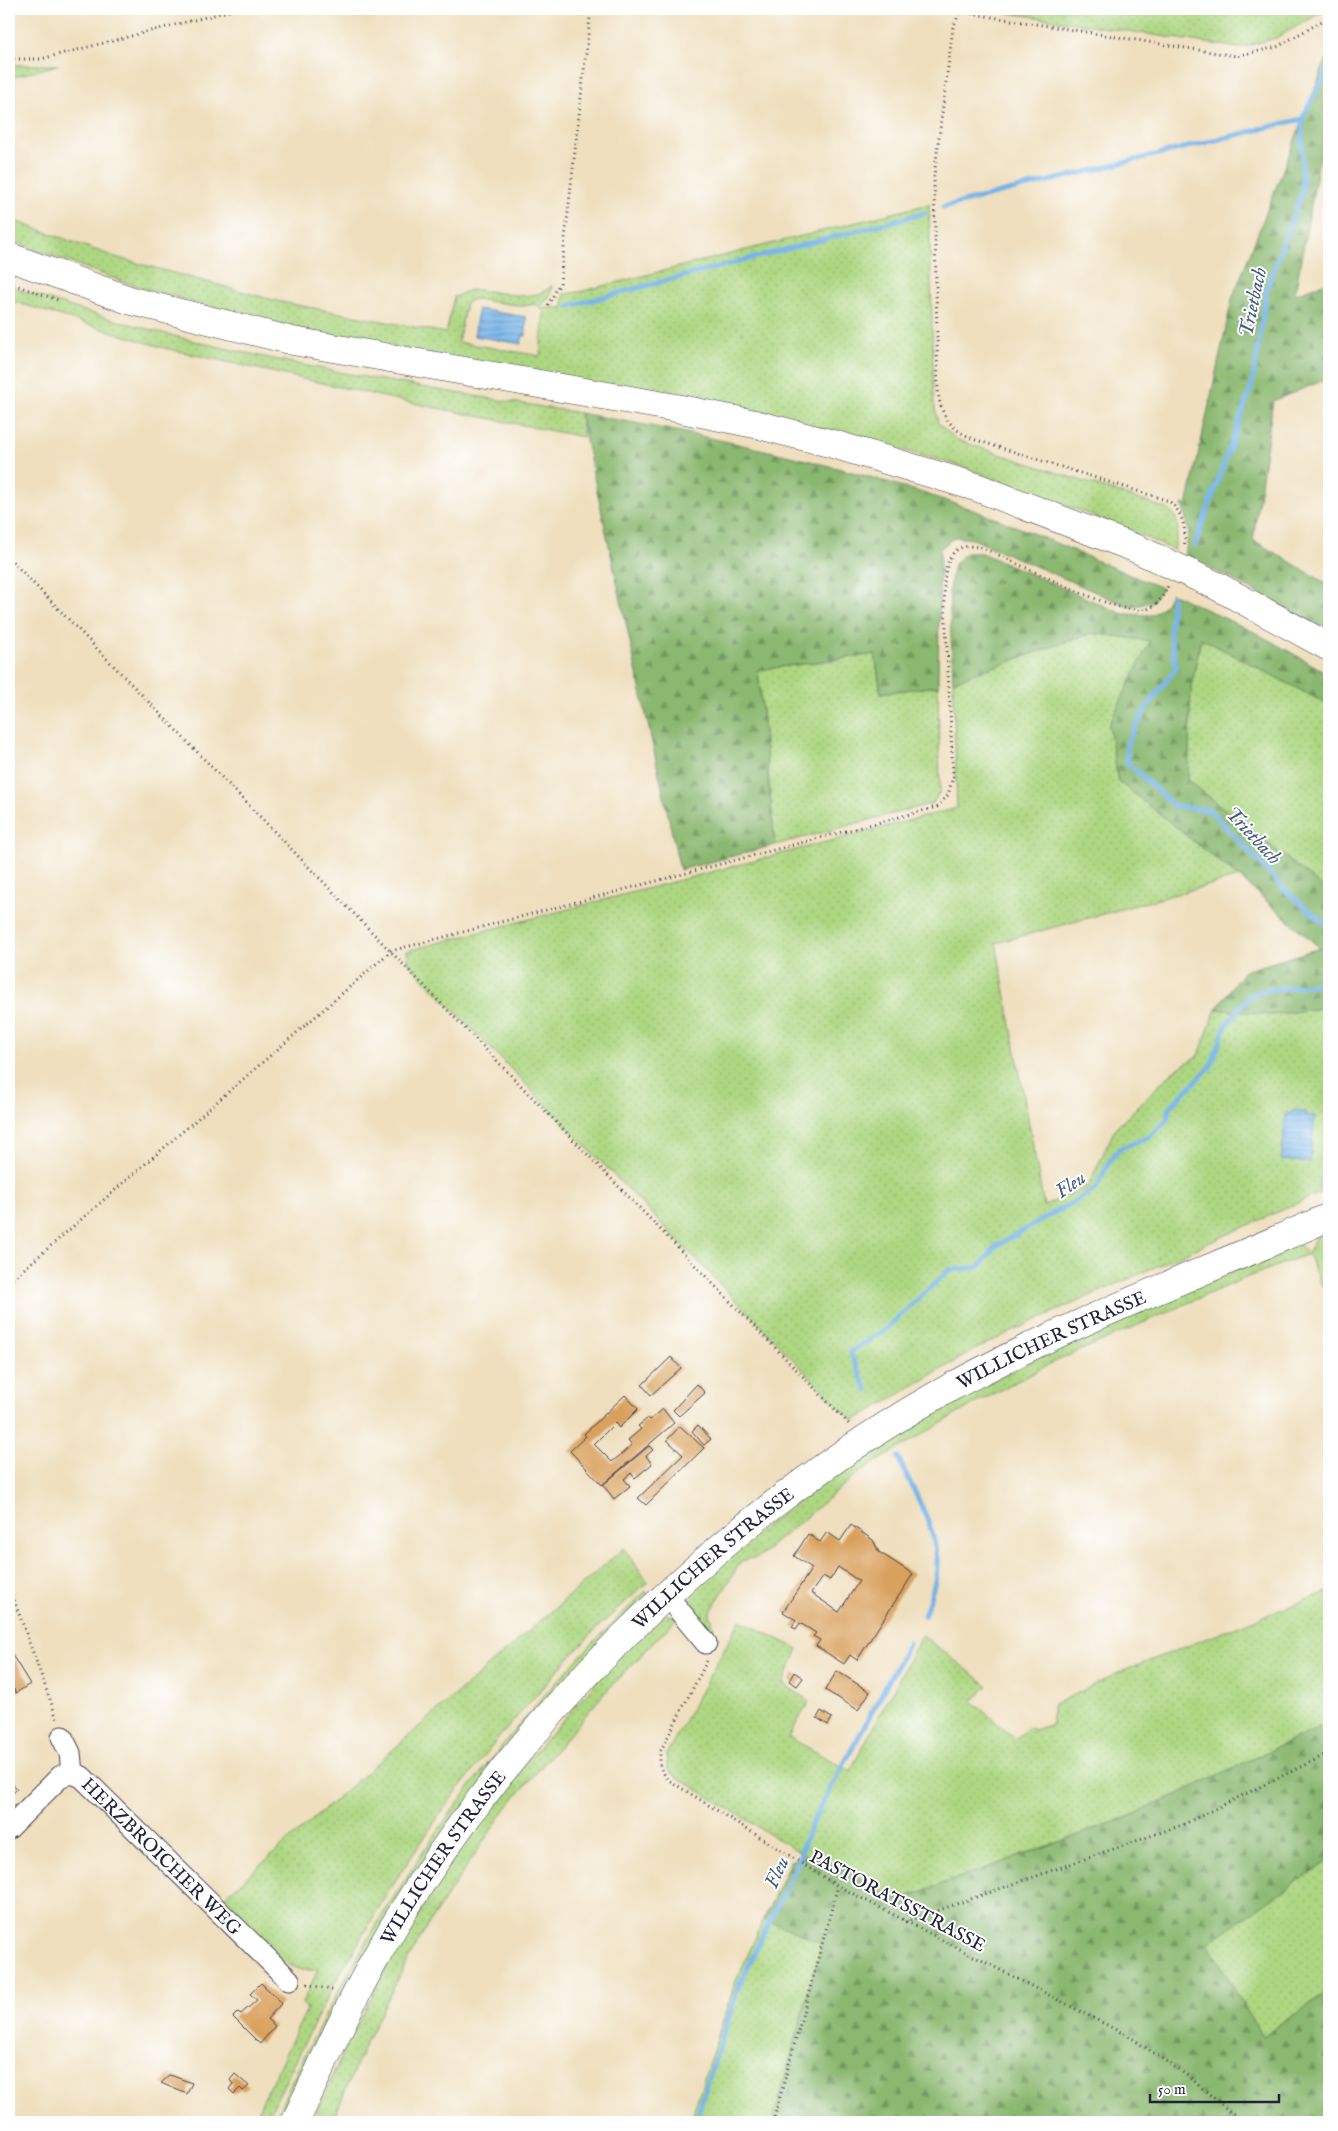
<svg xmlns="http://www.w3.org/2000/svg" width="1338" height="2131" font-family="'IM FELL English',serif">
  <style>
    .grass { fill: url(#grass-dots); stroke: #687c5e; fill-rule: evenodd }
    .forest { fill: url(#forest-firs); stroke: #566d56 }
    .water { fill: url(#water-rules); stroke: #4c6b92 }
    .lines { fill: none; stroke-linecap: round; stroke-linejoin: round }
    .stream { stroke: #77b4e9; stroke-width: 5 }
    .building { fill: #d9a15d; fill-rule: evenodd }
    .minor-casing { stroke: #413e4f; stroke-width: 23 }
    .major-casing { stroke: #413e4f; stroke-width: 29 }
    .path { stroke: #413e4f; stroke-width: 3; stroke-dasharray: 1 4; stroke-linecap: butt }
    .minor { stroke: #fff; stroke-width: 21 }
    .major { stroke: #fff; stroke-width: 28 }
    .major-bridge-casing { stroke: #413e4f; stroke-width: 29; stroke-linecap: butt }
    .major-bridge { stroke: #fff; stroke-width: 28 }
    .labels { text-anchor: middle; stroke-width: 4; stroke-linejoin: round; paint-order: stroke }
    .street-label { font-size: 19px; fill: #22223b; stroke: #fff }
    .water-label { font-size: 20px; font-style: italic; fill: #445c81; stroke: #fff }
  </style>
  <defs>
    <pattern id="grass-dots" width="8" height="8" patternUnits="userSpaceOnUse" patternTransform="scale(1.25)"><rect width="8" height="8" fill="#aed782"/><path d="M2 2h.1M6 6h.1" fill="none" stroke="#95b871" stroke-width="1.8" stroke-linecap="round"/></pattern>
    <pattern id="forest-firs" width="22" height="20" patternUnits="userSpaceOnUse" patternTransform="scale(1.25)"><rect width="22" height="20" fill="#8ab870"/><path d="M5 1l3.5 6h-7zM16 11l3.5 6h-7z" fill="#70955d"/></pattern>
    <pattern id="water-rules" width="6" height="5" patternUnits="userSpaceOnUse" patternTransform="scale(1.25)"><rect width="6" height="5" fill="#77b4e9"/><path d="M0 2.5h6" fill="none" stroke="#6192be"/></pattern>
  </defs>
  <rect width="100%" height="100%" fill="#fff"/>
  <filter id="ink" filterUnits="userSpaceOnUse"><feTurbulence type="fractalNoise" baseFrequency=".02" numOctaves="2"/><feDisplacementMap in="SourceGraphic" scale="10" xChannelSelector="R" yChannelSelector="G"/><feConvolveMatrix kernelMatrix="1 2 1 2 8 2 1 2 1" color-interpolation-filters="sRGB"/></filter>
  <filter id="wash" filterUnits="userSpaceOnUse"><feTurbulence type="fractalNoise" baseFrequency=".0096" numOctaves="4" result="noise"/><feDisplacementMap in="SourceGraphic" scale="20" xChannelSelector="R" yChannelSelector="G"/><feGaussianBlur stdDeviation="1.12" result="paint"/><feColorMatrix in="noise" values="0 0 0 0 0 0 0 0 0 0 0 0 0 0 0 0 0 1.4 0 .05"/><feComposite in="paint" operator="in"/></filter>
  <g filter="url(#wash)">
    <rect width="100%" height="100%" fill="#efdfbe"/>
    <!-- grass -->
    <path class="grass" d="M 983,9 L 1328,9 L 1276,38 L 1239,48 Z
      M 9,65 L 58,65 L 9,78 Z
      M 929,204 L 934,402 L 938,423 L 957,440 L 1168,509 C 1183,521 1177,533 1174,550 L 1110,522 L 961,466 L 824,429 L 298,329 L 208,307 L 124,282 L 9,240 L 9,219 L 118,258 L 281,302 L 446,333 L 454,297 C 460,295 466,290 472,290 C 498,289 533,306 552,285 L 550,295 L 540,308 L 563,308 L 564,294 L 579,292 ZM 474,299 L 523,306 L 536,304 L 544,312 L 540,356 L 458,342 L 466,303 Z
      M 9,286 C 193,352 387,382 580,413 L 583,437 L 407,402 L 164,348 L 9,300 Z
      M 1092,633 L 1151,641 L 1109,725 L 1118,781 L 1239,877 L 996,943 L 1044,1206 L 1088,1186 L 1115,1129 L 1172,1072 L 1199,1055 L 1216,1009 L 1272,1015 L 1329,1007 L 1329,1189 L 1034,1321 L 976,1349 L 855,1420 L 850,1418 L 409,964 L 407,951 L 957,808 L 953,681 Z
      M 1201,638 L 1329,705 L 1329,892 L 1188,780 L 1191,687 Z
      M 875,654 L 881,693 L 938,686 L 940,791 L 933,803 L 775,845 L 758,670 Z
      M 1329,1232 L 1329,1292 L 1321,1285 L 1308,1254 L 1240,1280 L 1052,1363 L 974,1404 L 862,1470 L 758,1557 L 741,1561 L 710,1613 L 714,1629 L 706,1631 L 682,1601 L 684,1593 C 754,1536 824,1476 902,1430 C 1017,1362 1142,1311 1264,1257 L 1299,1244 L 1308,1254 L 1316,1236 Z
      M 624,1548 L 648,1582 L 597,1628 L 558,1670 L 501,1735 L 447,1804 L 391,1887 L 334,1984 L 265,2122 L 252,2122 L 307,2009 L 302,2003 L 318,1970 L 301,1970 L 278,1960 L 218,1902 Z
      M 646,1591 L 648,1597 L 348,1983 L 279,2122 L 273,2122 C 363,1923 485,1741 646,1591 Z
      M 1329,1591 L 1329,1723 L 1133,1815 L 898,1900 L 840,1866 L 806,1855 L 789,1846 L 674,1775 L 668,1770 L 666,1755 L 740,1620 L 798,1649 L 783,1683 L 809,1701 L 789,1737 L 850,1771 L 922,1635 L 988,1686 L 972,1701 L 1015,1739 L 1029,1727 L 1034,1730 L 1052,1724 L 1052,1706 L 1118,1673 Z
      M 666,1614 L 677,1618 L 602,1696 L 506,1808 L 432,1918 L 404,1967 L 367,2040 L 332,2122 L 312,2122 L 346,2046 L 389,1963 L 460,1846 L 501,1791 L 617,1658 Z
      M 1329,1860 L 1329,1991 L 1262,2037 L 1207,1943 Z
      M 764,1919 L 822,1942 L 773,2122 L 690,2122 L 735,1983 Z"/>
    <!-- forest -->
    <path class="forest" d="M 1329,53 L 1329,130 L 1324,133 L 1295,294 L 1329,282 L 1329,378 L 1273,401 L 1253,540 L 1329,585 L 1329,632 L 1232,579 L 1185,556 L 1189,530 L 1182,504 L 1187,506 L 1232,299 Z
      M 580,413 C 703,435 825,460 944,500 C 1019,524 1089,559 1162,588 L 1152,602 L 1130,607 L 973,539 L 954,537 L 940,549 L 938,686 L 881,693 L 875,654 L 758,670 L 775,845 L 680,870 Z
      M 965,553 L 982,553 L 1123,614 L 1152,615 L 1165,605 L 1171,593 L 1258,634 L 1329,674 L 1329,705 L 1201,638 L 1191,687 L 1188,780 L 1329,892 L 1329,1007 L 1272,1015 L 1216,1009 L 1244,971 L 1320,948 L 1239,877 L 1118,781 L 1109,725 L 1150,641 L 1092,633 L 953,681 L 949,590 L 954,564 Z
      M 1329,1723 L 1329,1860 L 1208,1943 L 1262,2037 L 1329,1991 L 1329,2122 L 773,2122 L 822,1943 L 764,1919 L 790,1861 L 806,1855 L 840,1866 L 898,1900 L 1133,1815 Z"/>
    <!-- water -->
    <path class="water" d="M 478,309 L 526,317 L 526,336 L 523,336 L 521,344 L 474,336 Z
      M 1293,1110 L 1306,1112 L 1305,1115 L 1315,1116 L 1310,1163 L 1281,1160 L 1286,1113 L 1292,1113 Z"/>
    <g class="lines">
      <!-- stream -->
      <path class="stream" d="M 943,207 L 1302,119
        M 569,306 L 925,213
        M 1195,545 L 1252,385 L 1267,288 L 1302,192 L 1302,119 L 1329,67
        M 1172,597 L 1170,633 L 1176,668 L 1145,710 L 1127,743 L 1127,762 L 1174,806 L 1210,810 L 1286,891 L 1329,927
        M 1321,1185 L 1329,1153
        M 867,1390 L 850,1352 L 886,1329 L 949,1270 L 979,1267 L 996,1246 L 1096,1189 L 1110,1160 L 1121,1148 L 1149,1137 L 1167,1120 L 1170,1107 L 1211,1066 L 1225,1027 L 1248,997 L 1263,991 L 1317,984 L 1329,978
        M 898,1457 C 912,1489 935,1524 937,1560 C 938,1579 930,1598 924,1616
        M 695,2122 L 739,1985 L 794,1871 L 811,1825 L 909,1643"/>
    </g>
    <g id="blocks">
      <!-- building -->
      <path class="building" d="M 671,1357 L 681,1368 L 651,1395 L 642,1385 Z
        M 697,1384 L 705,1393 L 679,1416 L 673,1410 Z
        M 625,1395 L 638,1409 L 619,1428 L 615,1423 L 594,1444 L 612,1462 L 632,1445 L 628,1440 L 641,1429 L 638,1426 L 648,1418 L 650,1420 L 663,1409 L 674,1423 L 602,1485 L 570,1451 L 586,1436 L 584,1434 Z
        M 698,1425 L 711,1439 L 704,1445 L 692,1431 Z
        M 680,1426 L 704,1448 L 646,1505 L 638,1498 L 683,1455 L 667,1440 Z
        M 649,1446 L 653,1450 L 646,1456 L 652,1464 L 635,1478 L 631,1473 L 624,1479 L 630,1486 L 614,1499 L 603,1485 Z
        M 851,1525 L 873,1540 L 879,1552 L 913,1574 L 857,1660 L 850,1655 L 844,1664 L 816,1646 L 820,1640 L 813,1636 L 816,1633 L 800,1623 L 796,1629 L 792,1627 L 796,1620 L 783,1612 L 812,1568 L 794,1556 L 808,1534 L 820,1542 L 827,1532 L 840,1541 ZM 838,1567 L 859,1581 L 839,1612 L 811,1593 L 823,1576 L 830,1580 Z
        M 9,1650 L 30,1684 L 16,1693 L 9,1682 Z
        M 837,1671 L 870,1692 L 858,1710 L 825,1690 Z
        M 794,1672 L 803,1678 L 797,1686 L 789,1681 Z
        M 821,1711 L 832,1718 L 828,1725 L 817,1718 Z
        M 9,1780 L 17,1789 L 11,1795 L 9,1792 Z
        M 261,1983 L 282,2003 L 267,2019 L 275,2026 L 260,2044 L 233,2017 L 238,2012 L 241,2014 L 257,2000 L 250,1994 Z
        M 235,2074 L 249,2086 L 243,2091 L 240,2088 L 234,2094 L 229,2089 L 233,2084 L 230,2080 Z
        M 170,2075 L 192,2083 L 187,2094 L 161,2083 Z"/>
    </g>
  </g>
  <g filter="url(#ink)">
    <use href="#blocks" fill-opacity="0" stroke="#413e4f" stroke-width="1"/>
    <g class="lines">
      <defs>
        <g id="minor">
          <path d="M 667,1596 L 706,1643"/>
          <path d="M 62,1737 L 70,1753 L 72,1773"/>
          <path id="s1" d="M 9,1828 L 61,1776 L 72,1773 L 82,1777 L 289,1980"/>
        </g>
        <g id="major">
          <path d="M 9,257 L 132,301 L 293,341 L 676,408 L 755,424 L 833,444 L 976,487 L 1137,549"/>
          <path d="M 1217,586 L 1329,647"/>
          <path id="s2" d="M 295,2122 C 320,2071 342,2018 370,1968 C 497,1736 720,1514 953,1386 C 1074,1320 1203,1273 1329,1217"/>
        </g>
      </defs>
      <!-- minor casing -->
      <use href="#minor" class="minor-casing"/>
      <!-- major casing -->
      <use href="#major" class="major-casing"/>
      <!-- path -->
      <path class="path" d="M 942,9 L 1236,56 L 1277,47 L 1329,17
        M 961,9 L 953,28 L 934,176 L 938,391 C 941,417 951,430 976,440 L 1169,501 C 1183,513 1187,530 1184,548
        M 9,59 L 41,59 L 237,9
        M 9,283 L 58,300
        M 548,305 L 560,283 L 591,9
        M 9,558 L 850,1425
        M 9,1282 L 391,951 L 937,807 L 948,795 L 953,776 L 944,585 C 946,560 952,540 982,548 C 1014,560 1117,616 1144,610 C 1157,607 1163,597 1168,586
        M 9,1586 L 57,1719
        M 707,1661 L 660,1752 L 660,1767 L 667,1779 L 838,1886 L 1130,2037 L 1188,2076 L 1242,2122
        M 905,1922 L 1182,1825 L 1329,1753
        M 307,1984 L 335,1991
        M 269,2122 L 273,2114
        M 773,2122 L 838,1886"/>
      <!-- minor -->
      <use href="#minor" class="minor"/>
      <!-- major -->
      <use href="#major" class="major"/>
      <defs>
        <path id="major-bridge" d="M 1137,549 L 1217,586"/>
      </defs>
      <!-- major-bridge casing -->
      <use href="#major-bridge" class="major-bridge-casing"/>
      <!-- major-bridge -->
      <use href="#major-bridge" class="major-bridge"/>
    </g>
  </g>
  <g class="labels">
    <!-- street labels -->
    <g class="street-label">
      <text dy="7" stroke="none"><textPath href="#s2" startOffset="1114">WILLICHER STRASSE</textPath></text>
      <text dy="7" stroke="none"><textPath href="#s2" startOffset="709">WILLICHER STRASSE</textPath></text>
      <text dy="7" stroke="none"><textPath href="#s1" startOffset="208">HERZBROICHER WEG</textPath></text>
      <text dy="7" stroke="none"><textPath href="#s2" startOffset="304">WILLICHER STRASSE</textPath></text>
      <text transform="translate(898 1900) rotate(28)" y="7">PASTORATSSTRASSE</text>
    </g>
    <!-- water labels -->
    <g class="water-label">
      <text transform="translate(1252 302) rotate(-78)" y="7">Trietbach</text>
      <text transform="translate(1254 835) rotate(47)" y="7">Trietbach</text>
      <text transform="translate(1070 1184) rotate(-35)" y="7">Fleu</text>
      <text transform="translate(776 1872) rotate(-66)" y="7">Fleu</text>
    </g>
  </g>
  <!-- margin -->
  <rect width="1338" height="2131" fill="none" stroke="#fff" stroke-width="30"/>
  <!-- scale -->
  <path d="M1150 2094v8h129v-8" fill="none" stroke="#22223b" stroke-width="2.5"/>
  <text x="1158" y="2094" font-size="15" fill="#22223b" stroke="#ffffff" stroke-width="4" paint-order="stroke">50 m</text>
</svg>
